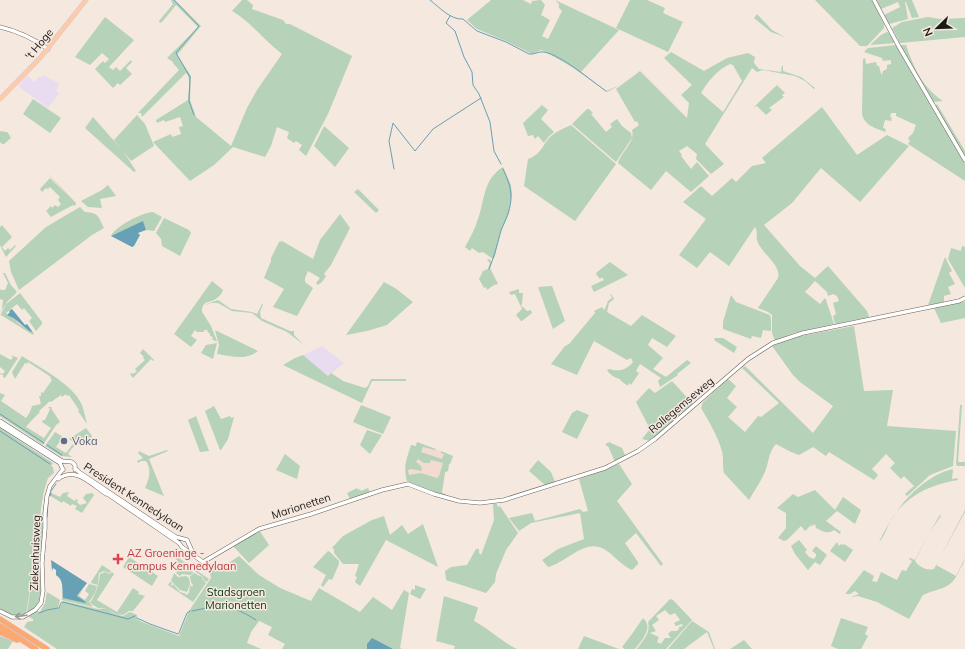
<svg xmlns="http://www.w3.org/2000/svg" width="965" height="649" font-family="Mulish,sans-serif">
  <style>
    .commercial { fill: #e8dcf0 }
    .education { fill: #f3dbd1 }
    .green { fill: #b6d2b8; fill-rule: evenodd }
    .water { fill: #68a0b6 }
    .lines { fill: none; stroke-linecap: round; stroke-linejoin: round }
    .stream { stroke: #68a0b6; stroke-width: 1 }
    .secondary-casing { stroke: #6b6158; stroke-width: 4.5 }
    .primary-casing { stroke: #cecccc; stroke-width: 5 }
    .highway-casing { stroke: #cecccc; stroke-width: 6 }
    .secondary { stroke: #fff; stroke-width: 3.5 }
    .primary { stroke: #fecaaa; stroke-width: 4 }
    .highway { stroke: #fda771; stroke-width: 5 }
    .oneway { stroke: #9a9896 }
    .service-dot { fill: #5c6f8a; stroke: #f5e8df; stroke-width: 1.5 }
    .health-dot { fill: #e0444e; stroke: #f5e8df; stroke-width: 1.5 }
    .labels { text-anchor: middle; stroke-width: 3; stroke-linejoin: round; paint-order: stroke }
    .street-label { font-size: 11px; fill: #1e1916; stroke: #f5e8df }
    .service-label { font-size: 11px; fill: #4e5e75; stroke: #f5e8df; text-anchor: start }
    .health-label { font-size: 11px; fill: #be3a42; stroke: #f5e8df; text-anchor: start }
    .park-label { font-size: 11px; fill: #053410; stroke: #f5e8df }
  </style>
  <rect width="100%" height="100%" fill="#f5e8df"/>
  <!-- commercial -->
  <path class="commercial" d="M 27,75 L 34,82 L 39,77 L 41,78 L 43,75 L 60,84 L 56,90 L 59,93 L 48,108 L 18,86 Z
    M 322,346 L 344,363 L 328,376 L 303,355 Z"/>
  <!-- education -->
  <path class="education" d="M 417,442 L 453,456 L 450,464 L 449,464 L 448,471 L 445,472 L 443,487 L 425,489 L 408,482 L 405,471 L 405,464 L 411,445 L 416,446 Z"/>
  <!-- green -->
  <path class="green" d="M 171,0 L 175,0 L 201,26 L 177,55 L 191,76 L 190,100 L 196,117 L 231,146 L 247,108 L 257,90 L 282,54 C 265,41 251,22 232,11 L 242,0 L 247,0 L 253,5 L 252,9 L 283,20 L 286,24 L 290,24 L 352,56 L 328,114 L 306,156 L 299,150 L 302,145 L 296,141 L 294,143 L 287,138 L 289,132 L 277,127 L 271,146 L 265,157 L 233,147 L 214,165 L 190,181 L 153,142 L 171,134 L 172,137 L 181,134 L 179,127 L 183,126 L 180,117 L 165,122 L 164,120 L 157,123 L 156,120 L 188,100 C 188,91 192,79 186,73 L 142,117 L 141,113 L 138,113 L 179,70 L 173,63 L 173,62 L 167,58 L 198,27 L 176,5 L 162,22 L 160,23 L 159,21 L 173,4 Z
    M 491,0 L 523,0 L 531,4 L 532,1 L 541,0 L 545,5 L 541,15 L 550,20 L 542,36 L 548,39 L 562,11 L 559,8 L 559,4 L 555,0 L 619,30 L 581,72 L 606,91 L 620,85 L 636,72 L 620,85 L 607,92 L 572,67 L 544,51 L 541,50 L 532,54 L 506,41 L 477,29 L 467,20 Z
    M 630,0 L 647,0 L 665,8 L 663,13 L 683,22 L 668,52 L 616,28 Z
    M 815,0 L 872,0 L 884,24 L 884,28 L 867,46 L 860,46 Z
    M 877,0 L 912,0 L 919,17 L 912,18 L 906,2 L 905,2 L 908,19 L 889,24 L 884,15 L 900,7 L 898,2 L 881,9 Z
    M 757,14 L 772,30 L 785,37 L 771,32 L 754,18 Z
    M 105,17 L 134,40 L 109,67 L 113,70 L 116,67 L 120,71 L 131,60 L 132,62 L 126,68 L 132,74 L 120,85 L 118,83 L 113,88 L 95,69 L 103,61 L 105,63 L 109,59 L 102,53 L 90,65 L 75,57 Z
    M 928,17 L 940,19 L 965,18 L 965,37 L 900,43 L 892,28 L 902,22 Z
    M 887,32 L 889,33 L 895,43 L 870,45 L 881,35 Z
    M 896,45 L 965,164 L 965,181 L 908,144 L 910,141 L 908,138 L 913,133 L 916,125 L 896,116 L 896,113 L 891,113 L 890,117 L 892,118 L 891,121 L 885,120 L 883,128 L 886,129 L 885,132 C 875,128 864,125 862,114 L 863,59 L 865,58 L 866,64 L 876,62 L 877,66 L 879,66 L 881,74 L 882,74 L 883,71 L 887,69 L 887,65 L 891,64 L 891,60 L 883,61 L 882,58 L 864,52 L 868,48 Z
    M 901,45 L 906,45 C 912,63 920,82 935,95 C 937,97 940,99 943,101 L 933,102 L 901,46 Z
    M 671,52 L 704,71 L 727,58 L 748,53 L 755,57 L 754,63 L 759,69 L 781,72 L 782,66 L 783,66 L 783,71 L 801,77 L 815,88 L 814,89 L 805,81 L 795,76 L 763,70 L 757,72 L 752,68 L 705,144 L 724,164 L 711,174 L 696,159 L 697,154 L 687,146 L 679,151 L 682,155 L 681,156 L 691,169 L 697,162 L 709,176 L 691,192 L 666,171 L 651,190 L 618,163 C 621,152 636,142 632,130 L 639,125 L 637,121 L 635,122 L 616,89 L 640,71 L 687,118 L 689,103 L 681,95 L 692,85 L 664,58 ZM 730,64 L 733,65 L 742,81 L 723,112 L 701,93 C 709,80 717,70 730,64 Z
    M 777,85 L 785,93 L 782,95 L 784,97 L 769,108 L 772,110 L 766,115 L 757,106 L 754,107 Z
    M 33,99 L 61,118 L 50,133 L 23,114 Z
    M 937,104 L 965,151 L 965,157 L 935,107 Z
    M 542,105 L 548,110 L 541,119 L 554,132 L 549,136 L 544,143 L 538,136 L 535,139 L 533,135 L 528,136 L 523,123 Z
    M 822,107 L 857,155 L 887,135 L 909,146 L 860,202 L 821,168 L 792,203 L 764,225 L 800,266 L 815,278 L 828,266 L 867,311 L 869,317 L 835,324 L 833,316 L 836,314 L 833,303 L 839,301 L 837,296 L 833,294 L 828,296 L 827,292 L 815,281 L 805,292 L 820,304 L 825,298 L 826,300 L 834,324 L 794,333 L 775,341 L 772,333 L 772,315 L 768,312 L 758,308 L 778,278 C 782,265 759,251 757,240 C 756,235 758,232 755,227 L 729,266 L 710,252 L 697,268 L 679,255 L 706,219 L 683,202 L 701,186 L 712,196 L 732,178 L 736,182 L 752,166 L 766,163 L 762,158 Z
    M 587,109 L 589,109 L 593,113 L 591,114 L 606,132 L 612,127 L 610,124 L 617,119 L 622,126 L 631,133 L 632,138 L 616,162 L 572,124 Z
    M 137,115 L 145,124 L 154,146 L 131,161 L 114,140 Z
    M 93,117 L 123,151 L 136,171 L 134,172 L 85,128 Z
    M 571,125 L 616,164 L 575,221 L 524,186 L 528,159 C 541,155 543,144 551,136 C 557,131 565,128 571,125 Z
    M 324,126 L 349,148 L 335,167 L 314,146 Z
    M 0,131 L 7,132 L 12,138 L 8,134 L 11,138 L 4,144 L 2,144 L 0,142 Z
    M 503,167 L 511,185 L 512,194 L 509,213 L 500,234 L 495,256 L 493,259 L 483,252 L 479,253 L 472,248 L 470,251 L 465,247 C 470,238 475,229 478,219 C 485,200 483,179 503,167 Z
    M 45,171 L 76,203 L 75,206 L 73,205 L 51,217 L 46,211 L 51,206 L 52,208 L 55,205 L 58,207 L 61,204 L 58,200 L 60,197 L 50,187 L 48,189 L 46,188 L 42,192 L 40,189 L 50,178 L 67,195 Z
    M 108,185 L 116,196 L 100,199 L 102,208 L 88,207 L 81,201 L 102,190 Z
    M 358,189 L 379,210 L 376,213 L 354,192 Z
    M 80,207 L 85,212 C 99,213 98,216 104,228 L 92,235 L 19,290 L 11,272 L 9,261 L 46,227 Z
    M 153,212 L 162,217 L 154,231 L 146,230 L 143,222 L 111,236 C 114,227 143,212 153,212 Z
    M 340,214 L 350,228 L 331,265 L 324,274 L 326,276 L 322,282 L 318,285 L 316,283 L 320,278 L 308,271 L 305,278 L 305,282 L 313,288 L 297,316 L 273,307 L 284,289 L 264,278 L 271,261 L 271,258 L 279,242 L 282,241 L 313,259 L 320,240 Z
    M 164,218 L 189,230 L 191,233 L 180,256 L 162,246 L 161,239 L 156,233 Z
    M 2,225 L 12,237 L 2,247 L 5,251 L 8,248 L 10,250 L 15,245 L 16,246 L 6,257 L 0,245 L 0,227 Z
    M 962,246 L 965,247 L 965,288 L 948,259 L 951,248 L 961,251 Z
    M 945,257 L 952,271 L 949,273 L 955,284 L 948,287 L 951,294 L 944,296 L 944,302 L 928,305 Z
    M 489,259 L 492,262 L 490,268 L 498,284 L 494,285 L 487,290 L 486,287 L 484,288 L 479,279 L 483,271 L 488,269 L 490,263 L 487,260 Z
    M 610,262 L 628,275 L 594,292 L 591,286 L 604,280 L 602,277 L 600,279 L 596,274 L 597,272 Z
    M 3,273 L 5,273 L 11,285 L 17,292 L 18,291 L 7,302 L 0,313 L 2,309 L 3,300 L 0,299 L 0,289 L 2,290 L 5,290 L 8,283 Z
    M 212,281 L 223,290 C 222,293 220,296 217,298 C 210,304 202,299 202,312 L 211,326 L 217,341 L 215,341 L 212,339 L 213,337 L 210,336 L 210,334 L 207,331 L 208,330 L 203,330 L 204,330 L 204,332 L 197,332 L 195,330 L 191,336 L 197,340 L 191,347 L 174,334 Z
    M 384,282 L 395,288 L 413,302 L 387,325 L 367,331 L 346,335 Z
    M 552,286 L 565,321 L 553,329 L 538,287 Z
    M 519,289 L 519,293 L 523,293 L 522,304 L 521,305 L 522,307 L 523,307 L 527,311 L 531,310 L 532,313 L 522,321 L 521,321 L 516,315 L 522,309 L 515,294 L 511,295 L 509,292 Z
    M 20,293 L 42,322 L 42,324 L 36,331 L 29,321 L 32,318 L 24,308 L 22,310 L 17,304 L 6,313 L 9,316 L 15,319 L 19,324 L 31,331 L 32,331 L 34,333 L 33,335 L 1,315 L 0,316 L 6,304 Z
    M 610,294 L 611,294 L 614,299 L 609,303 L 607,312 L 631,326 L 642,315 L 676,336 L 667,347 L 652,338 L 648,345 L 663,358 L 653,369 L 666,377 L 687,360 L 691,363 L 677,374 L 678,375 L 660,387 L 658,381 L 661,378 L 640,364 L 636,371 L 639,373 L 631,385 L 629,383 L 628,386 L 621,381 L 620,379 C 615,378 609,374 607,370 L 609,369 C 619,372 627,370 633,362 L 631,358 L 627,360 L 594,341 L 577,375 L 551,364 L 565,346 L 569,344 L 595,313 L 594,311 L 602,307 L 604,310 L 605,309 L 608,301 L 612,298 Z
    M 731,295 L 736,302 L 770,315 L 771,319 L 771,331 L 763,330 L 761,338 L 752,336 L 751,339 L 723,329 L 723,322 Z
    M 218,300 L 231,309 L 252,312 L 257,314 L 262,304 L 263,304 L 260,312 L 261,318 L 290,331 L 294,331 L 294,335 L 304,345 L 287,332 L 262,321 L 252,313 L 232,311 L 218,303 L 211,303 L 206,305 L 207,304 Z
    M 963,302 L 965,302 L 965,318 L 941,323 L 934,308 Z
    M 854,326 L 864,391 L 893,390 L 887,426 L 956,431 L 953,466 L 930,475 L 907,496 L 905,494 L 914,486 L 904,476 L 901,479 L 890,468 L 895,463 L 886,454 L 872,469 L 878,475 L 874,480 L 829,452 L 826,456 L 813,447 L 799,455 L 791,452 L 776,444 C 768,452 769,464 764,474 C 760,483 754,491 749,500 L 724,473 C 722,466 724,459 722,451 C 717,435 709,421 701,408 L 703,402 L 728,379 L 736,386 L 727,398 L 737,407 L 728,417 L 745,432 L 758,416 L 761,417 L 779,403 L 742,368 L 745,366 L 813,433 L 833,406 L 800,382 L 793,375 L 772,346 L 790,338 Z
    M 215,330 L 258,351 C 245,361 232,356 217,354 L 219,345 Z
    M 715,338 L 723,338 L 737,347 L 734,353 L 714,340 Z
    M 217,343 L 213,359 L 201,353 L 206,345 Z
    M 143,349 L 154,360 L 153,361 L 151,359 L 133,378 L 130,374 L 131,373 L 133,374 L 137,371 L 135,369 L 145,360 L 143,358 L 144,357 L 140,353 Z
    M 0,354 L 11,360 L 13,357 L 11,355 L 18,358 L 5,378 L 3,377 L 3,375 L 0,374 L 0,373 L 3,374 L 5,371 L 0,367 Z
    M 303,355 L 328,376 L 331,373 L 343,381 L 365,388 L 368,386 L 371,379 L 406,379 L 406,381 L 372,381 L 362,403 L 283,365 L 295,358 Z
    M 22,356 C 39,367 72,384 81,403 C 84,409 85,417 87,424 L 78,411 L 79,410 L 69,395 L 67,396 L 66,394 L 62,397 L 61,395 L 51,402 L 50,401 L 39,411 L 40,412 L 30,422 L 26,427 L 44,438 L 51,428 L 42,422 L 43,420 L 45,420 L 50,409 L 48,407 L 52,407 L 51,408 L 60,422 L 56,425 L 43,445 L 0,416 L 0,393 L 5,395 L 1,401 L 26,418 L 30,412 L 32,406 L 41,404 L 39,396 L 41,396 L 41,392 L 43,393 L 52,380 L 50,378 L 51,377 L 28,362 L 27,364 L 25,363 L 15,379 L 12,372 Z
    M 672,381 L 693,404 L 686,410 L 686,411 L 680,413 L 681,415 L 650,441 L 642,439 L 650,429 L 636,402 L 649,388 L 655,393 Z
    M 361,405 L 391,417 L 383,434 L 367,428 L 353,422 Z
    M 960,405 L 962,405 L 958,462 L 965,462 L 965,466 L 957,466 L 956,464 Z
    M 214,406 L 221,419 L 230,416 L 231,418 L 234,417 L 228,439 L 221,450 L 220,450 L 205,411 Z
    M 577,410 L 589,415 L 577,439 L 562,432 L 572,413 Z
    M 196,416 L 209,451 L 200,452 L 188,420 Z
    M 0,428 L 53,463 L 51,466 L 53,467 L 54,473 L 48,478 L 44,491 L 41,508 L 39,535 L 26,614 C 16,617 9,615 0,609 Z
    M 86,428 L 92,436 L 91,439 L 77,444 L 69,439 Z
    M 367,430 L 382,435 L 370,454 L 360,445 Z
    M 55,432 L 63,437 L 56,447 L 66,453 L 73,444 L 74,447 L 72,448 L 68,454 L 72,457 L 61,456 L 45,446 Z
    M 417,442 L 436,449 L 435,450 L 423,447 L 421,452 L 442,459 L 444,454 L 441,453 L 441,451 L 453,456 L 450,464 L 449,464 L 448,471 L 445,472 L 442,493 L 446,494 L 445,496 L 425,489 L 407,481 C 403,468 407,458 411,445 L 416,446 ZM 418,459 L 424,463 L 430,463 L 431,460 L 443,463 L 439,476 L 437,478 L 421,473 L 409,475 L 408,470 L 411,469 L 422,471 L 421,466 L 416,462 Z
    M 609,442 L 622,448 L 626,457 L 615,462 L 608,446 L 606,446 L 606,443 L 608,443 Z
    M 167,450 L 168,451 L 149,459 L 164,496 L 145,488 C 149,479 152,470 146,461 L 141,461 L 138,463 L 137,461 L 143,458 L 138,453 L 139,451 L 149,456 Z
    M 285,454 L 300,466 L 297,479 L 276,470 Z
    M 538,460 L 551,472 L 555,482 L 545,485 L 529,471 Z
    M 619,464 L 632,484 L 617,501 L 663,564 L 661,566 L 636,533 L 625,543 L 638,562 L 638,564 L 632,570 C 621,565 614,555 604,549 C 585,538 567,562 548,567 L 542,560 L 558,549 L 584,539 L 580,513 L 531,523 L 519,531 L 509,518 L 532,513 L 535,521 L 580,509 L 583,512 L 588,511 L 579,479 Z
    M 953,470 L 952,479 L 957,478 L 958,480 C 930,485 909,494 892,518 C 888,525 884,538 879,542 C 894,511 917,479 952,469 Z
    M 357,488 L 358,490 L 360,489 L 361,491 L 368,488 L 370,492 L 350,499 L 347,493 Z
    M 815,490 L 835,510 L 843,497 L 861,510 L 855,524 L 837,511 L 826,521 L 841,532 L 840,534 L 834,530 C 827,535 823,531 816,528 L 815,524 L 811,527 L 812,524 L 805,531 L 801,526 L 787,540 L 784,541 L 778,538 L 786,528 L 786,513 L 777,508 L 793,494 L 798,497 Z
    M 46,492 L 40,561 L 41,594 L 38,604 L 31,612 L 32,614 L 37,610 L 39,612 L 40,612 L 45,603 L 47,592 L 60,600 L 58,608 L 60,607 L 63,601 L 98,609 L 107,609 L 114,614 L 123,616 L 130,612 L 137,615 L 137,619 L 142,622 L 179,636 L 189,611 L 211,578 L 210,573 L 202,565 L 218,570 L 239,556 L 259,575 L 280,588 L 311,601 L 319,588 L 360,612 L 373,597 L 392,610 L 404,590 L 409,593 L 400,648 L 402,649 L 282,649 L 285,644 L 268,635 L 272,627 L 259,621 L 251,632 L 247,643 L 261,649 L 57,649 L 24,627 L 27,622 L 33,621 L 33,619 L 29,617 L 27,612 Z
    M 49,492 L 60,497 L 63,493 L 69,492 L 67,496 L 75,501 L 76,499 L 78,500 L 77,502 L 80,505 L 87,503 L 83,498 L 86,494 L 92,493 L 94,495 L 82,513 L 75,509 L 77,506 L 72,504 L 71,506 L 63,501 L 62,503 L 49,495 Z
    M 493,504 L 497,504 L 498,507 L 500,506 L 518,533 L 506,550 L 496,574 L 495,582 L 486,593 L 446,580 L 445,571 L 451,567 L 467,565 L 476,549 L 479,549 L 479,553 L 481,555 L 494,520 Z
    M 965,510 L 965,512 L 936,565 L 956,576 L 965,558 C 964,562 962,566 960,569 C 951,591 940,587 923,595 L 909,619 L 877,602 L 858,596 L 851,597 L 859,594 L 855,591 L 850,594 L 845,594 L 864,570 L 874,576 L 872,581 L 877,582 L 881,572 L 897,580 L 902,570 L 906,571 L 912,561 L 909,559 L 910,558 L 915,560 L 929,533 L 940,515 L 941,516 L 929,533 L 915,561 C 919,567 927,571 934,569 Z
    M 384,516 L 390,535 L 402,525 L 408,534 L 423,524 L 438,567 L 386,540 L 360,586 L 355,582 L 357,577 L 355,576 L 359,564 L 343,564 L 334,553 L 334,549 L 332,548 L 343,536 L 372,520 Z
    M 259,530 L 269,545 L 249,563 L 233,546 Z
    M 799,540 L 807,550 L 805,552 L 809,557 L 814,559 L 816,556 L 816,554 L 812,551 L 816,546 L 827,555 L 820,565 L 815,562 L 808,570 L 795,554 L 791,546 Z
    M 837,542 L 839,546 L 841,544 L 843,545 L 844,544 L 853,550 L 845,562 L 830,551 Z
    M 328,551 L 330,552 L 339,561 L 339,564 L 332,580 L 329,579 L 323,587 L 321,585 L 326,575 L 313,567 Z
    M 178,556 L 180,558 L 180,559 L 209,579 L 207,582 L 204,580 L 202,576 L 184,564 L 179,565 L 176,559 Z
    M 129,557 L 158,576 L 152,586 L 123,567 Z
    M 102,565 L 111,571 L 109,573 L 104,571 L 99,573 L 98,585 L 91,583 L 91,582 Z
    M 182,566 L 185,566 L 194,573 L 190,575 L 182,574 L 180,576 L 176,573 L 180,567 Z
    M 105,572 L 109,574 L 112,572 L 114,574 L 97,600 L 117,612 L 133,588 L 139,592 L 138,594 L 145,596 L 133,611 L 129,611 L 123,615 L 121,614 L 121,615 L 115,614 L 107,609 L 98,608 L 90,603 C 95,595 99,586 100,574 Z
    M 57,573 L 77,597 L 83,589 L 79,596 L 85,600 L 89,594 L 85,591 L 89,584 L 97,586 L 95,593 L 89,602 L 93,607 L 62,600 C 63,590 64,580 56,575 Z
    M 174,573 L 178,577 L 187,576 L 187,577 L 189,578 L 190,584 L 187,592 L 180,590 L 171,581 Z
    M 195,573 L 199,576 L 200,575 C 203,578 203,581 206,583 L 193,602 L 168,585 L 170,582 L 172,583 L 171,585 L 172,586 L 173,584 L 180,592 L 187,594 L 185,594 L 186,595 L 189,593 L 190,585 L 192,587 L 193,585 L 191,582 L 190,576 Z
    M 415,585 L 426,589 L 420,599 L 410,594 L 412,589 L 415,590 Z
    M 444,596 L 477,607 L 478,608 L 474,621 C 489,629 501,641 517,649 L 454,649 L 455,646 L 436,641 Z
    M 670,599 L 673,600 L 692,620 L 666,649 L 637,649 C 643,640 651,633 648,622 ZM 665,610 L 670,615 L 675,613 L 680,620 L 674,623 L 676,626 L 682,624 L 683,626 L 679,627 L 679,629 L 677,631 L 671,631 L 668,634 L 671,638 L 665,638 L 661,644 L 657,642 L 659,637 L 650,633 L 656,631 L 652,625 L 659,620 L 656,616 Z
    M 643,618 C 654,628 642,640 635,649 L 625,649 L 622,647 L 632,634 Z
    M 841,618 L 868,627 L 865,634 L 868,636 L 861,649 L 838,649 L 831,646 Z
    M 692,621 L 709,632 L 715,649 L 714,649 L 707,632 L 684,649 L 668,649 Z
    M 0,636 L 13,641 L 8,649 L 0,649 Z
    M 584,636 L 619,649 L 578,649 Z
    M 744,640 L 752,649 L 730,649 Z"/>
  <!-- water -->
  <path class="water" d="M 143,221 L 146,230 L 138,233 L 140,235 L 134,246 L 132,247 L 111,236 Z
    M 12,309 L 25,325 L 27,324 L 32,331 L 31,332 C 25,328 21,324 16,320 C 13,317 10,317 7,315 L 10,312 L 9,311 Z
    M 51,560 L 87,583 L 77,596 L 86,602 L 85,603 L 63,598 C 62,588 64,580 56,575 L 56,570 L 53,568 L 52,571 Z
    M 372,638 L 393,649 L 367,649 L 367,644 Z"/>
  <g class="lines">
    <!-- stream -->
    <path class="stream" d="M 174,0 L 199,26 L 176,53 L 190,77 L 189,101 L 194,115
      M 430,0 C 440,8 451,20 463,19 L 477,31 L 506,42 L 529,54 C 534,55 538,51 544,52 C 563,56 590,80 606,91
      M 450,16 L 446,23 L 455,31 L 464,57 L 472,72 L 473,85 L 479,94 L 490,122 L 494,151 L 501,164
      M 394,169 L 389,141 L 393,123 L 415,151 L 433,129 L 481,98
      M 489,269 C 494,257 497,246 500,234 C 501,229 504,224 506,219 C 514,199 512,188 503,169
      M 0,414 L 44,443
      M 0,431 L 50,464
      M 47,445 L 62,455
      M 51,491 L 56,484
      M 50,496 L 51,493
      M 47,517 L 48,503
      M 59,608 L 61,603 L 63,602 L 128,619 L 135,616
      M 192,611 C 221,605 229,603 256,620
      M 39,613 L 47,610 L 58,608
      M 137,618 L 150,624 L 178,634 L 179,633 L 187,613 L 190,611"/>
    <defs>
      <path id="secondary" d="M 874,0 L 898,45 L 965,160
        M 0,27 C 17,31 34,39 48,49
        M 0,421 L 62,461 L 72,462 L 75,465 L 75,470
        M 0,425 L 60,463 L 63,470
        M 76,469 L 79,472 L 176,537 L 187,540 L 192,551
        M 58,479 C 76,466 91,484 106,494
        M 106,493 L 179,543 L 182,547 L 203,562 L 259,529 L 311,514 L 382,490 L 408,484 L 434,494 L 459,501 L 480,503 L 504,500 L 605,468 L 638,451 L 655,439 L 748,359 L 773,343 L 803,333 L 959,301 L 965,298
        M 0,611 L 12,617 L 23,617 L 35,610 L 41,603 L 43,591 L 42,563 L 45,528 L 45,513 L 47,496 L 50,486 L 63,469"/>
      <path id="primary" d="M 0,99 L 40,58 L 86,0"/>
      <path id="highway" d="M 0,619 L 47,649
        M 0,626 L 36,649
        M 0,632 L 17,640"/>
    </defs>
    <!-- secondary casing -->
    <use href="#secondary" class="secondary-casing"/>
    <!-- primary casing -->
    <use href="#primary" class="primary-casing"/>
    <!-- highway casing -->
    <use href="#highway" class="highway-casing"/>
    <!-- secondary -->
    <use href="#secondary" class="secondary"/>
    <!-- primary -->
    <use href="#primary" class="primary"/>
    <!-- highway -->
    <use href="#highway" class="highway"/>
  </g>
  <!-- one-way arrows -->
  <defs><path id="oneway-shaft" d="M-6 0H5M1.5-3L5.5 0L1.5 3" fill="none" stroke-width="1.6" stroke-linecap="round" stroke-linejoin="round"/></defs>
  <use class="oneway" href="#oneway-shaft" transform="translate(21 616) rotate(173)"/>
  <!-- markers -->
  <circle class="service-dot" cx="64" cy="441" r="4"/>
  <path class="health-dot" d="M116 553h4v4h4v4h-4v4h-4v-4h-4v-4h4z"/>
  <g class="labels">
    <!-- street labels -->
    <g class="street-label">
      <text transform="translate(39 44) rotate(-50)" y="4">'t Hoge</text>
      <text transform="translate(681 405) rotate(-40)" y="4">Rollegemseweg</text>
      <text transform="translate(134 497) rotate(33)" y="4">President Kennedylaan</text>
      <text transform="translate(301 506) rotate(-18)" y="4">Marionetten</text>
      <text transform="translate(35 553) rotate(-88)" y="4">Ziekenhuisweg</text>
    </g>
    <!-- service labels -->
    <g class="service-label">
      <text x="72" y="445">Voka</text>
    </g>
    <!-- health labels -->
    <g class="health-label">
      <text x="127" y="557">AZ Groeninge -<tspan x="127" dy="13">campus Kennedylaan</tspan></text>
    </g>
    <!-- park labels -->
    <g class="park-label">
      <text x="236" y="596">Stadsgroen<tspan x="236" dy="13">Marionetten</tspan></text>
    </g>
  </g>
  <!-- north arrow -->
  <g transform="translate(937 28) rotate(247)" stroke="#f5e8df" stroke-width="3" paint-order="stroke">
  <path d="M0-3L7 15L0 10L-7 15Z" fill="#1e1916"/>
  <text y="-6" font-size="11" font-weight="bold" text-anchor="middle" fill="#1e1916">N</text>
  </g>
</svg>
